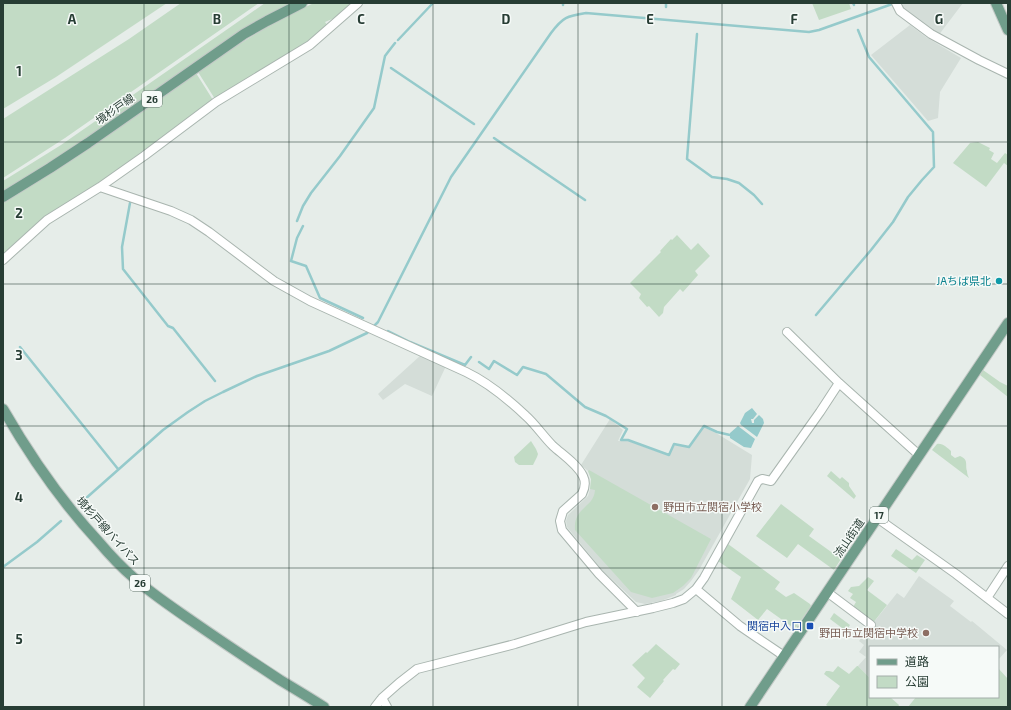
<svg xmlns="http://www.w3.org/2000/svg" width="1011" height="710" font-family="'Exo 2','Noto Sans JP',sans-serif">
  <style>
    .built { fill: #d4ddd8 }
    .green { fill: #c2dbc5 }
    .water { fill: #95cacb }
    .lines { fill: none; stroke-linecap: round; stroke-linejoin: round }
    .stream { stroke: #95cacb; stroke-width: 2.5 }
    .minor-casing { stroke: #a9b5af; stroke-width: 10 }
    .major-casing { stroke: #c3c9c6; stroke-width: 12 }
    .minor { stroke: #fff; stroke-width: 8 }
    .major { stroke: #709d8b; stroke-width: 10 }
    .grid { fill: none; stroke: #273d34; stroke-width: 1; stroke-opacity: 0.55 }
    .culture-dot { fill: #0f9aa8; stroke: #f6faf8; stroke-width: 1.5 }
    .education-dot { fill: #8d6e63; stroke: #f6faf8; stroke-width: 1.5 }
    .transit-dot { fill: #1a4fb4; stroke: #f6faf8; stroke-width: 1.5 }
    .labels { text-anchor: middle; stroke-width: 3; stroke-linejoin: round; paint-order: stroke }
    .shield { fill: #f6faf8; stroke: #65766f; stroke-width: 1 }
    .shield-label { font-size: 10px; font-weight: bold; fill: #273d34 }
    .street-label { font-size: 11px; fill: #273d34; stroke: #f6faf8 }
    .culture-label { font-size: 11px; fill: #0d838f; stroke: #f6faf8; text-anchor: end }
    .education-label { font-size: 11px; fill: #785e54; stroke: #f6faf8; text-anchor: start }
    .transit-label { font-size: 11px; fill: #164399; stroke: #f6faf8; text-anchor: end }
    .grid-label { font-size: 13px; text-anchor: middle; font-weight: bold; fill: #273d34; stroke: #f6faf8; stroke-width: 3; stroke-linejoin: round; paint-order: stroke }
  </style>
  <rect width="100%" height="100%" fill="#e6ede9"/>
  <!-- built -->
  <path class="built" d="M 905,3 L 963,3 L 938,36 L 903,9 L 901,6 Z
    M 910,25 L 926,37 L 961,58 L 940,92 L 938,118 L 928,121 L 871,55 Z
    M 421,355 L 446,366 L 432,396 L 405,384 L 383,400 L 378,394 Z
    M 610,419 L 623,430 L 618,441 L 628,441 L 669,456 L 675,444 L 689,447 L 704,427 L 716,433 L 752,455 L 750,479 L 699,570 L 691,581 L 684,589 L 676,594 L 676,595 L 661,601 L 645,604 L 636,602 L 603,571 L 567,527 L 566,521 L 568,515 L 588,496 L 591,486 L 591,479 L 588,471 L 581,465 Z
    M 919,576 L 954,601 L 950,606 L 971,622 L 972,621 L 1007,650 L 998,660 L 998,647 L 870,647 L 870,678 L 858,666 L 866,657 L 859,652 L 864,645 L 859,641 L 897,593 L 904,598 Z"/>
  <!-- green -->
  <path class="green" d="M 3,3 L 167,3 L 56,77 L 3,109 Z
    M 181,3 L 259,3 L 65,138 L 3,178 L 3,119 L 129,39 Z
    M 265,3 L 292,3 L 169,80 L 75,146 L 3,191 L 3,181 L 61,145 Z
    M 314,3 L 355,3 L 337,17 L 325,22 L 328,26 L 301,49 L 215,99 L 198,72 C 235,46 272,22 314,3 Z
    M 812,3 L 849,3 L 851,9 L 819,20 Z
    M 196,73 L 213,100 L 3,256 L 3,202 L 46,176 Z
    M 978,142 L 990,148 L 989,150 L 994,153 L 991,159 L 997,163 L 1005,153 L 1008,155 L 1008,166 L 1004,163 L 986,187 L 953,163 L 970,143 Z
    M 677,235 L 691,250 L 698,243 L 710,256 L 695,271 L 698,275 L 683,292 L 680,289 L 664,307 L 663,313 L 659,317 L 649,306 L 647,307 L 639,298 L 641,294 L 630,283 L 661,252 L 660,251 L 671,239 L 672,240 Z
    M 983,370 L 1000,382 L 1008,386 L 1008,397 L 980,375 Z
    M 531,441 L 536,449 L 538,454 L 537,457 L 533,465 L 519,465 L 515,462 L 514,457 Z
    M 937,444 C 943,443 947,448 951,451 L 951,455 L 955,458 L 960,456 C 969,460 965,464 967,471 C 967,474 968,476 969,478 L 932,450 Z
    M 589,470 L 711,539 L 691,578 L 683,586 L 673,593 L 652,598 L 631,592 L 575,530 C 573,507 594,508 595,490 L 590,489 L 591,479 L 588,471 Z
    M 831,471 L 840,479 L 842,477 L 849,483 L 849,486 L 856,496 L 854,499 L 827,476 Z
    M 781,504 L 814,529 L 809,536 L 841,559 L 834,570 L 798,544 L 787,558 L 756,536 Z
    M 728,544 L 780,582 L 775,589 L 786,597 L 794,593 L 810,604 L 811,606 L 795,629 L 767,609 L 758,620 L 731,599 L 741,577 L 718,561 Z
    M 896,549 L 912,560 L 917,555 L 925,560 L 916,573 L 891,556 Z
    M 868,577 L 874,581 L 867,590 L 887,605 L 873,623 L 853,607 L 856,602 L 850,598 L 853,594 L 848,591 L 851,587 L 859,586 Z
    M 834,613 L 850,625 L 846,631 L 830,619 Z
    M 656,644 L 680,664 L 675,670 L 673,669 L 663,680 L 664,681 L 650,698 L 637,687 L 645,678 L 632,665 L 646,652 L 647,653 Z
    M 838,666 L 849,674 L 857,666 L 858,666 L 870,678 L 870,697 L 890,697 L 899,705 L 898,707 L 829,707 L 826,705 L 840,686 L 824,674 L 826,671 L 829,671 L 833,672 Z
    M 998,668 L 1008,679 L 1008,707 L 908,707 L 916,697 L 918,698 L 920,697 L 998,697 Z"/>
  <!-- water -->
  <path class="water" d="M 752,408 L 757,414 L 753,419 L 751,419 L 752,423 L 754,423 L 754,420 L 759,415 L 763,419 L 764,423 L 757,437 L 741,425 L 740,423 L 745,413 Z
    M 738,426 L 755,439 L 751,448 L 744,447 L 730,438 L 730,433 Z"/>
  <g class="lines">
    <!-- stream -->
    <path class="stream" d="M 853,3 L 854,5
      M 563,5 L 563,3
      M 666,7 L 666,3
      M 697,34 L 687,159 L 712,177 L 727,179 L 739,183 L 754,195 L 762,204
      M 398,40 L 433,3
      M 391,68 L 474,124
      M 494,138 L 585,200
      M 130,203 L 122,247 L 123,269 L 168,326 L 173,328 L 215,381
      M 297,221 L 303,206 L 311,193 L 340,156 L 374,108 L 385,56 L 388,52 L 395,43
      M 303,226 L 297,238 L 291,261 L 306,266 L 320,298 L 363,318
      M 816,315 L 871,250 L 893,222 L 908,197 L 922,180 L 934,167 L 933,132 L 869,57 L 858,30
      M 388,331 L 410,342 L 465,365 L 471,357
      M 20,347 L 118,469
      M 479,362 L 489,369 L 494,361 L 517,375 L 523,367 L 546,374 L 585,407 L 606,416 L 627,429 L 621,440 L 628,440 L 669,455 L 674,444 L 689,447 L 704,426 L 717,432 L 730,435
      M 84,500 L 163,430 L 188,412 L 205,401 L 223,392 L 257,376 L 329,351 L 367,333 L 378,322 L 451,177 L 551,33 C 563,17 567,16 586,13 L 809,32 L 819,30 L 895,3
      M 3,567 L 37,542 L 61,521"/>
    <defs>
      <path id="minor" d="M 896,3 L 900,11 L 931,34 L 979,60 L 1008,74
        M 100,187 L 171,211 L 191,220 L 209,232 L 274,281 L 310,301 L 466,372 C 487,382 509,400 526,416 C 536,425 543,436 553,446 C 563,455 577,464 583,476 C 586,482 585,488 582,494 L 563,511 L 560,521 L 562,530 L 599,574 L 637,612
        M 3,260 L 47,220 L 100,187 L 144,156 L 216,102 L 310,45 L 358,3
        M 787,332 L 839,383 L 919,455
        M 877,518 L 956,574 L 1008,614
        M 696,589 L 740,626 L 784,656
        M 827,592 L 871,625
        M 987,598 L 1008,566
        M 382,698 L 387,707
        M 375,707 L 382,698 L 399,683 L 417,669 L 515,644 L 586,622 L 653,608 L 673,603 L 684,599 L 696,589 L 704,578 L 758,481 L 762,479 L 771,481 L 820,412 L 839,383"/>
      <path id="major" d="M 996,3 L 1008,30
        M 3,197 L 50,168 L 88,143 L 244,34 L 267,21 L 302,3
        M 3,409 C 30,456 61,501 98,541 C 109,554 121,567 134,578 C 152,594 172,607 192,621 C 221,641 251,661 280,680 C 295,689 310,698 324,707
        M 750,707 L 1008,323"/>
    </defs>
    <!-- minor casing -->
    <use href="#minor" class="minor-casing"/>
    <!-- major casing -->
    <use href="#major" class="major-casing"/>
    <!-- minor -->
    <use href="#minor" class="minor"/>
    <!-- major -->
    <use href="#major" class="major"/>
  </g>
  <!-- grid -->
  <path class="grid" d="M 144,3 L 144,707M 289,3 L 289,707M 433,3 L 433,707M 578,3 L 578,707M 722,3 L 722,707M 867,3 L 867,707M 3,142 L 1008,142M 3,284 L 1008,284M 3,426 L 1008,426M 3,568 L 1008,568"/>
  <!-- markers -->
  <circle class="culture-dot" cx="999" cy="281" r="4"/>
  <g class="education-dot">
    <circle cx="655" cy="507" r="4"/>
    <circle cx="926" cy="633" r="4"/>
  </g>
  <rect class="transit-dot" x="806" y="622" width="8" height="8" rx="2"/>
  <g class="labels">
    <!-- shield labels -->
    <g class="shield">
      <rect x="142" y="91" width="20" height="16" rx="3"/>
      <rect x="870" y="507" width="18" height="16" rx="3"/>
      <rect x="130" y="575" width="20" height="16" rx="3"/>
    </g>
    <g class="shield-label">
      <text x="152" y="103">26</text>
      <text x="879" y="519">17</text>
      <text x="140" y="587">26</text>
    </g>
    <!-- street labels -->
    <g class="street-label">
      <text transform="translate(115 109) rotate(-35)" y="4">境杉戸線</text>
      <text transform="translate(108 531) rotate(48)" y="4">境杉戸線バイパス</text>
      <text transform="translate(849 538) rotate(-56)" y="4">流山街道</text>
    </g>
    <!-- culture labels -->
    <g class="culture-label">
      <text x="991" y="285">JAちば県北</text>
    </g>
    <!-- education labels -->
    <g class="education-label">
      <text x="663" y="511">野田市立関宿小学校</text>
      <text x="918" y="637" text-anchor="end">野田市立関宿中学校</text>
    </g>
    <!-- transit labels -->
    <g class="transit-label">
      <text x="802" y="630">関宿中入口</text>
    </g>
  </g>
  <g class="grid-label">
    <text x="72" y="24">A</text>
    <text x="217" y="24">B</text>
    <text x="361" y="24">C</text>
    <text x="506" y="24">D</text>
    <text x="650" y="24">E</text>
    <text x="794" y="24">F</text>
    <text x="939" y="24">G</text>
    <text x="19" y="76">1</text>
    <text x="19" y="218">2</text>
    <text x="19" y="360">3</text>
    <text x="19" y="502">4</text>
    <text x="19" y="644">5</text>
  </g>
  <!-- border -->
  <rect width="1011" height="710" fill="none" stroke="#273d34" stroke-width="8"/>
  <!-- legend -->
  <rect x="869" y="646" width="130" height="52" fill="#f6faf8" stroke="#a3aeaa"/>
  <rect x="877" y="659" width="20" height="6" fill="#709d8b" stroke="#a3aeaa"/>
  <text x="905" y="666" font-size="12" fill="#273d34">道路</text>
  <rect x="877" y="676" width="20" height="12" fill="#c2dbc5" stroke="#a3aeaa"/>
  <text x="905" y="686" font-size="12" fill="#273d34">公園</text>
</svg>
